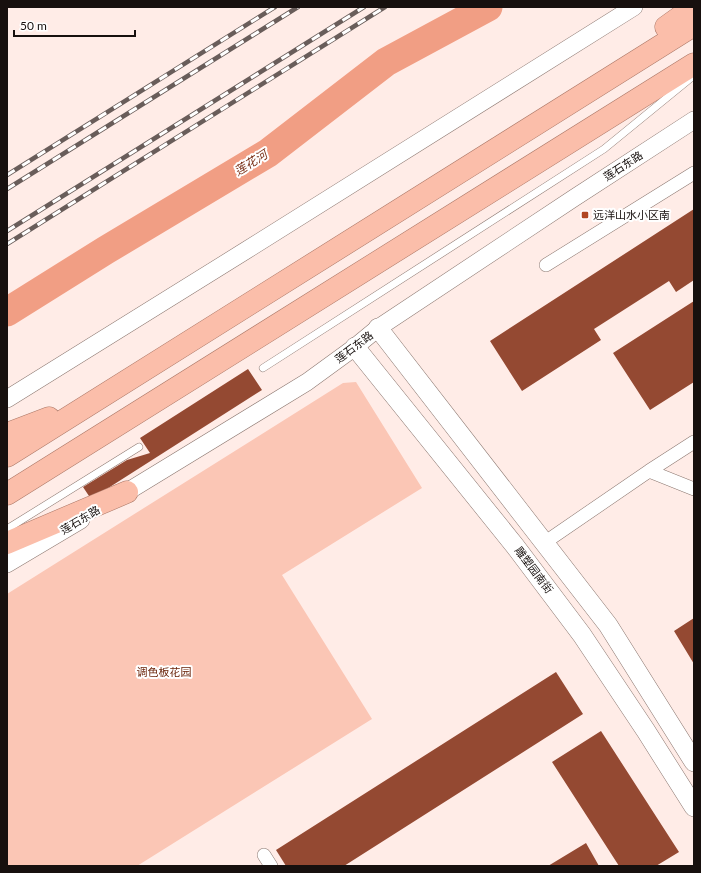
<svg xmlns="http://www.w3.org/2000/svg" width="701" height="873" font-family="Lato,'Noto Sans SC',sans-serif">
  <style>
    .green { fill: #fbc6b5 }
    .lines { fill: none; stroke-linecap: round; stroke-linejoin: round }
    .river { stroke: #f19e84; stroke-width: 29 }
    .building { fill: #944932 }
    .service-casing { stroke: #8c7871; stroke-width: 8 }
    .minor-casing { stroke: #8c7871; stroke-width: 14 }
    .tertiary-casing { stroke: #8c7871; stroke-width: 18 }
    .secondary-casing { stroke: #8c7871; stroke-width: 20 }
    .trunk-casing { stroke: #ab7766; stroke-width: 23 }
    .service { stroke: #fff; stroke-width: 7 }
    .minor { stroke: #fff; stroke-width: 13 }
    .tertiary { stroke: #fff; stroke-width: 17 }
    .secondary { stroke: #fff; stroke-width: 19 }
    .trunk { stroke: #fbbeaa; stroke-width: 22 }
    .rail-casing { stroke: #695d5a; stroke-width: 4.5 }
    .rail { stroke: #fff; stroke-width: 3; stroke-dasharray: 9; stroke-linecap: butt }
    .poi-dot { fill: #b04825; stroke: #fff; stroke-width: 1.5 }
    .labels { text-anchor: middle; stroke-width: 4; stroke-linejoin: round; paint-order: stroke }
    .street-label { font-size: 11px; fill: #17100e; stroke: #fff }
    .poi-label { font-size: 11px; fill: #17100e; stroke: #fff; text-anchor: start }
    .park-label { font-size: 11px; fill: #651d02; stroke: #fff }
    .water-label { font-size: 12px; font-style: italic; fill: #7a3118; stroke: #fff }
  </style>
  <rect width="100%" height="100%" fill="#ffece7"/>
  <!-- green -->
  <path class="green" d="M 356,382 L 422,488 L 282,575 L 372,719 L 137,866 L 7,866 L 7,594 L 343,383 Z"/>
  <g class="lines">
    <!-- river -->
    <path class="river" d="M 7,312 L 106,250 L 268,153 L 386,62 L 488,7"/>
  </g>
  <!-- building -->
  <path class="building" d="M 694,209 L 694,280 L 676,292 L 669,281 L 594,329 L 601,340 L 522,391 L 490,341 Z
    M 694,301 L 694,382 L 650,410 L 613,353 Z
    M 248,369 L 262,390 L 91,499 L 83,487 L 127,460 L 150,453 L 140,438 Z
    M 694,618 L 694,664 L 674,631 Z
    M 556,672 L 583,714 L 344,866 L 286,866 L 276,850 Z
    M 601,731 L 679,852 L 656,866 L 619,866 L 552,762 Z
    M 586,843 L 599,866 L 548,866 Z"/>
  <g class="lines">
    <defs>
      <path id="service" d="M 263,368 L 604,149 L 691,78
        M 7,529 L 139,447"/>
      <path id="minor" d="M 546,265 L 694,173
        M 649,471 L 694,489
        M 544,543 L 649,471 L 694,442
        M 264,855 L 271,866"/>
      <path id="tertiary" d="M 7,399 L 245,251 L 634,7
        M 117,498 L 307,382 L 355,347 L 378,328 L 574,198 L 694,120
        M 7,564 L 81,520"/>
      <path id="secondary" d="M 378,328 L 608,625 L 694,762
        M 355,347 L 515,546 L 582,635 L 646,731 L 694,807"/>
      <path id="trunk" d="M 666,27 L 694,7
        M 7,434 L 49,418
        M 7,456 L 694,25
        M 7,494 L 694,64
        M 7,543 L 127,492"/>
    </defs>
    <!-- service casing -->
    <use href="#service" class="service-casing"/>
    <!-- minor casing -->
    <use href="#minor" class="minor-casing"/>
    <!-- tertiary casing -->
    <use href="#tertiary" class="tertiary-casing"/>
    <!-- secondary casing -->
    <use href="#secondary" class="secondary-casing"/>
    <!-- trunk casing -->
    <use href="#trunk" class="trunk-casing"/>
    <!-- service -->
    <use href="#service" class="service"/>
    <!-- minor -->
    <use href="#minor" class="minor"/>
    <!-- tertiary -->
    <use href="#tertiary" class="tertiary"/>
    <!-- secondary -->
    <use href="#secondary" class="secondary"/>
    <!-- trunk -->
    <use href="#trunk" class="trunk"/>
    <defs>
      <path id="rail" d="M 7,175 L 275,7
        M 7,189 L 298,7
        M 7,231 L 364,7
        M 7,244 L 385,7"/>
    </defs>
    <!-- rail casing -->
    <use href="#rail" class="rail-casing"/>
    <!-- rail -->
    <use href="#rail" class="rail"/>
  </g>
  <!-- markers -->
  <rect class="poi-dot" x="581" y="211" width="8" height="8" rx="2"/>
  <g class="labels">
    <!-- street labels -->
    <g class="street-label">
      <text transform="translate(623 166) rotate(-33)" y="4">莲石东路</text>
      <text transform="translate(354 347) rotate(-37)" y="4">莲石东路</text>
      <text transform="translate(80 520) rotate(-31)" y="4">莲石东路</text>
      <text transform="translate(534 570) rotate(53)" y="4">雕塑园南街</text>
    </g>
    <!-- poi labels -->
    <g class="poi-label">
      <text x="593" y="219">远洋山水小区南</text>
    </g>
    <!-- park labels -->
    <g class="park-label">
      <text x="164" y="676">调色板花园</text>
    </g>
    <!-- water labels -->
    <g class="water-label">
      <text transform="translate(251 163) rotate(-32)" y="4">莲花河</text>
    </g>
  </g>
  <!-- border -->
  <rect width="701" height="873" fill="none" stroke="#17100e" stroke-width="16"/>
  <!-- scale -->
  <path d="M14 30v6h121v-6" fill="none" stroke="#17100e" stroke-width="2"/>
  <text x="20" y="30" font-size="12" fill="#17100e" stroke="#ffffff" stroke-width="3" paint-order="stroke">50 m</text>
</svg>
